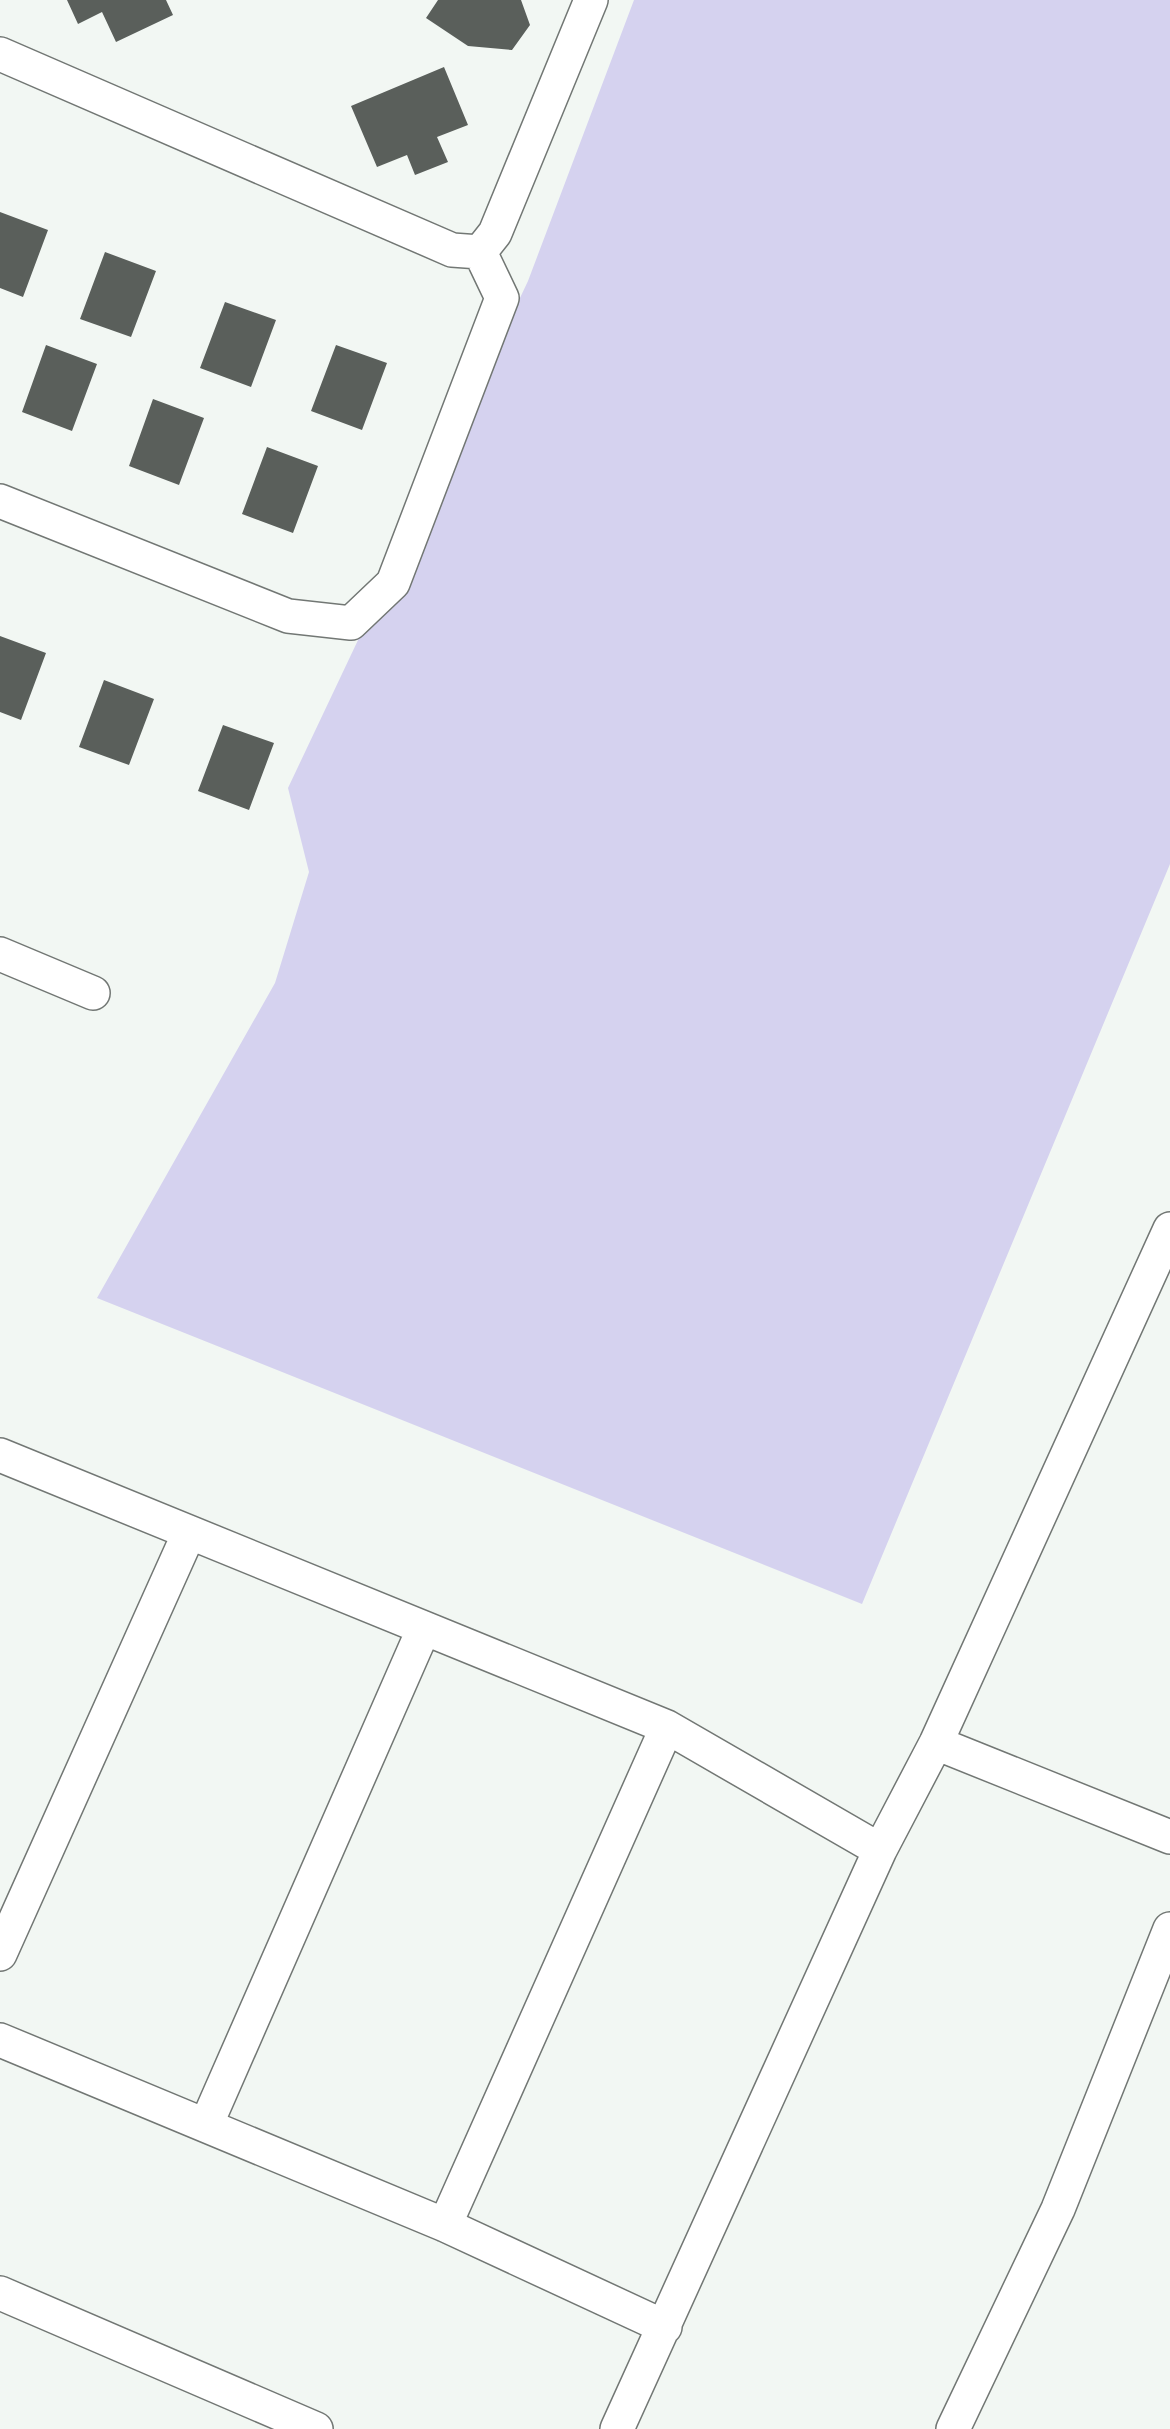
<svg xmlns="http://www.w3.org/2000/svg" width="1170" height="2429" font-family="Jost,sans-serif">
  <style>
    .green { fill: #d5d2ef }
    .building { fill: #5a5f5b }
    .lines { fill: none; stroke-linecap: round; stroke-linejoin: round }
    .minor-casing { stroke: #727774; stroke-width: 36 }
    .minor { stroke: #fff; stroke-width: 33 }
  </style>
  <rect width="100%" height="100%" fill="#f2f7f3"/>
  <!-- green -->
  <path class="green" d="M 634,0 L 1170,0 L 1170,864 L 862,1604 L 97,1298 L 275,983 L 309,872 L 288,788 L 528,281 Z"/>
  <!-- building -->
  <path class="building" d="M 67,0 L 166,0 L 173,15 L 116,42 L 102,12 L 78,24 Z
    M 438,0 L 521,0 L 530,25 L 512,50 L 468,46 L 426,18 Z
    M 444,67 L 468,125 L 437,137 L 448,162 L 415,175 L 407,155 L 377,167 L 351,106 Z
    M 0,212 L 48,230 L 23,297 L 0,288 Z
    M 105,252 L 156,271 L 131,337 L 80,319 Z
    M 225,302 L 276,320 L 251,387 L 200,368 Z
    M 46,345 L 97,364 L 72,431 L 22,412 Z
    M 336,345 L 387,363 L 362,430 L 311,411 Z
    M 153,399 L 204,418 L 179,485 L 129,466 Z
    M 267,447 L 318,466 L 293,533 L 242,514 Z
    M 0,636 L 46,653 L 21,720 L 0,712 Z
    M 104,680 L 154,699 L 129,765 L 79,747 Z
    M 223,725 L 274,743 L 249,810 L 198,791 Z"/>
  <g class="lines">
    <defs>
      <path id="minor" d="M 0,54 L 452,250 L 480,252 L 495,233 L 591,0
        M 0,501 L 288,616 L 351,623 L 393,583 L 502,298 L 480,252
        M 0,954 L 93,993
        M 0,1455 L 667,1727 L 880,1850
        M 936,1743 L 1170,1837
        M 0,1954 L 189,1533
        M 0,2040 L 445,2225 L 665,2327
        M 206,2125 L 424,1628
        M 445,2225 L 667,1727
        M 0,2293 L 316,2429
        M 617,2429 L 880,1850 L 936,1743 L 1170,1229
        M 953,2429 L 1058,2209 L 1170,1929"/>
    </defs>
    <!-- minor casing -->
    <use href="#minor" class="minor-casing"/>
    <!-- minor -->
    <use href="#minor" class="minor"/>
  </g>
</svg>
